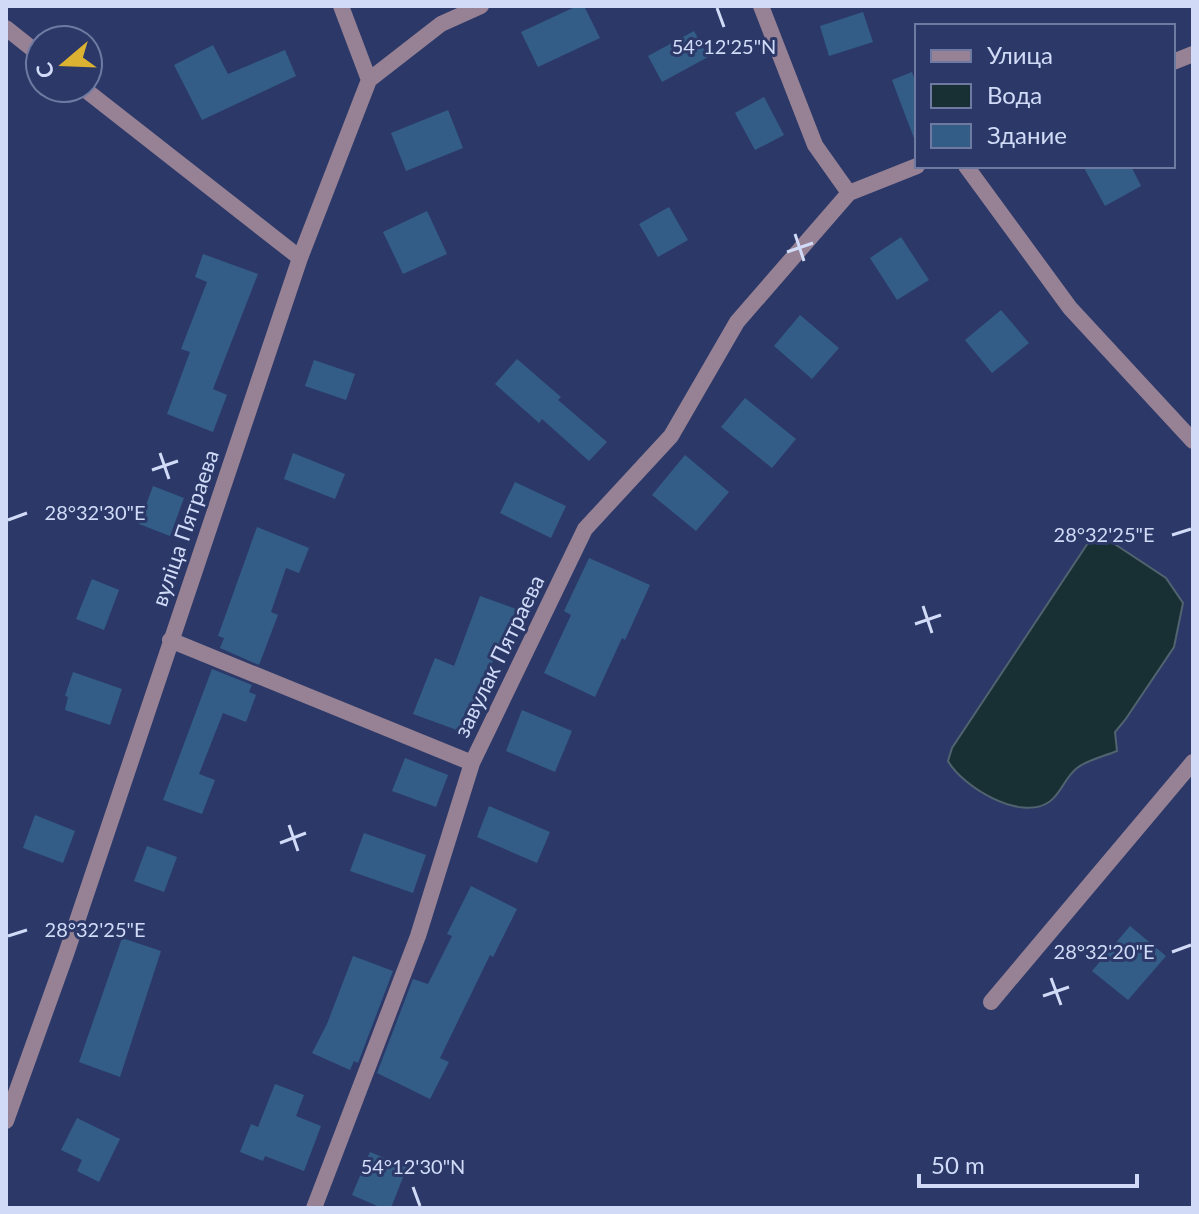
<svg xmlns="http://www.w3.org/2000/svg" width="1199" height="1214" font-family="Lato,sans-serif">
  <style>
    .water { fill: #183034; stroke: #50636f; stroke-width: 2 }
    .building { fill: #335d86 }
    .lines { fill: none; stroke-linecap: round; stroke-linejoin: round }
    .minor { stroke: #978295; stroke-width: 16 }
    .ticks { fill: none; stroke: #d1dbf8; stroke-width: 3 }
    .labels { text-anchor: middle; stroke-width: 6; stroke-linejoin: round; paint-order: stroke }
    .street-label { font-size: 22px; fill: #d1dbf8; stroke: #2c3968 }
    .ticks-label { font-size: 20px; text-anchor: middle; fill: #d1dbf8; stroke: #2c3968; stroke-width: 6; stroke-linejoin: round; paint-order: stroke }
  </style>
  <rect width="100%" height="100%" fill="#2c3968"/>
  <!-- water -->
  <path class="water" d="M 1110,541 L 1166,578 L 1183,603 L 1174,647 L 1125,720 L 1115,732 L 1117,751 C 1105,756 1087,760 1077,768 C 1065,777 1061,794 1049,802 C 1020,822 962,786 948,761 L 952,748 L 1088,543 Z"/>
  <!-- building -->
  <path class="building" d="M 577,6 L 584,6 L 600,38 L 538,67 L 521,32 Z
    M 863,12 L 873,42 L 829,56 L 820,26 Z
    M 694,31 L 708,57 L 662,82 L 648,56 Z
    M 213,45 L 228,74 L 285,50 L 296,76 L 202,120 L 174,65 Z
    M 912,72 L 917,86 L 917,141 L 915,141 L 892,80 Z
    M 764,97 L 784,135 L 755,150 L 735,113 Z
    M 448,110 L 463,148 L 406,171 L 391,133 Z
    M 1083,166 L 1131,166 L 1141,186 L 1105,206 Z
    M 669,207 L 688,240 L 658,257 L 639,224 Z
    M 427,211 L 447,254 L 403,274 L 383,232 Z
    M 901,237 L 929,280 L 897,300 L 870,258 Z
    M 203,254 L 258,274 L 213,389 L 227,395 L 213,432 L 167,414 L 190,352 L 181,349 L 207,282 L 195,277 Z
    M 1001,310 L 1029,343 L 992,373 L 965,340 Z
    M 800,315 L 839,348 L 812,379 L 774,346 Z
    M 517,359 L 561,397 L 558,400 L 607,442 L 589,461 L 542,419 L 539,423 L 495,384 Z
    M 314,360 L 355,374 L 346,400 L 305,386 Z
    M 745,398 L 796,439 L 772,468 L 721,427 Z
    M 293,453 L 345,474 L 335,499 L 284,479 Z
    M 685,455 L 729,492 L 696,531 L 652,495 Z
    M 515,482 L 566,506 L 551,538 L 500,513 Z
    M 153,486 L 184,498 L 170,536 L 139,524 Z
    M 257,527 L 309,548 L 299,573 L 286,568 L 271,612 L 278,615 L 259,665 L 220,648 L 224,638 L 218,636 Z
    M 589,558 L 650,585 L 625,640 L 622,638 L 595,697 L 544,673 L 571,615 L 564,611 Z
    M 92,579 L 119,590 L 104,630 L 76,619 Z
    M 480,596 L 516,609 L 501,647 L 499,646 L 465,733 L 413,714 L 435,658 L 454,666 Z
    M 212,669 L 252,685 L 249,692 L 256,695 L 246,722 L 223,713 L 199,774 L 215,780 L 202,814 L 163,800 Z
    M 73,672 L 122,689 L 110,725 L 65,710 L 68,697 L 65,696 Z
    M 522,710 L 572,731 L 555,772 L 506,751 Z
    M 405,758 L 448,775 L 436,807 L 392,791 Z
    M 489,806 L 550,832 L 537,863 L 477,837 Z
    M 35,815 L 75,831 L 63,863 L 23,848 Z
    M 364,833 L 426,855 L 413,893 L 350,871 Z
    M 147,846 L 177,857 L 164,892 L 134,881 Z
    M 471,886 L 517,909 L 493,957 L 490,955 L 440,1058 L 449,1062 L 430,1099 L 377,1073 L 413,979 L 428,984 L 452,936 L 447,934 Z
    M 1130,926 L 1166,956 L 1128,1000 L 1092,971 Z
    M 122,938 L 161,951 L 120,1077 L 79,1062 Z
    M 353,956 L 393,971 L 358,1063 L 354,1061 L 350,1070 L 312,1053 L 327,1024 Z
    M 275,1084 L 304,1095 L 296,1116 L 321,1126 L 304,1171 L 265,1156 L 263,1161 L 240,1152 L 251,1124 L 258,1127 Z
    M 77,1118 L 120,1139 L 99,1182 L 77,1171 L 82,1160 L 61,1150 Z
    M 370,1152 L 407,1167 L 391,1208 L 382,1208 L 352,1195 Z"/>
  <g class="lines">
    <!-- minor -->
    <path class="minor" d="M 341,6 L 369,80
      M 761,6 L 815,145 L 849,193
      M 6,28 L 40,55
      M 1173,62 L 1193,54
      M 83,88 L 300,258
      M 966,166 L 1070,308 L 1193,441
      M 170,640 L 472,763
      M 991,1002 L 1193,762
      M 6,1121 L 66,954 L 300,258 L 369,80 L 441,24 L 481,6
      M 314,1208 L 418,936 L 472,763 L 585,529 L 671,436 L 737,322 L 849,193 L 917,166"/>
  </g>
  <!-- ticks -->
  <path class="ticks" d="M 717,8 L 724,27M 795,234 L 804,261M 787,252 L 813,243M 160,453 L 169,479M 152,470 L 178,461M 8,520 L 27,513M 1172,535 L 1191,529M 923,606 L 932,633M 915,624 L 941,615M 289,825 L 298,851M 280,843 L 306,833M 8,936 L 27,930M 1172,952 L 1191,945M 1051,978 L 1061,1005M 1043,996 L 1069,987M 413,1187 L 420,1206"/>
  <g class="labels">
    <!-- street labels -->
    <g class="street-label">
      <text transform="translate(185 528) rotate(-71)" y="8">вуліца Пятраева</text>
      <text transform="translate(499 656) rotate(-64)" y="8">завулак Пятраева</text>
    </g>
  </g>
  <g class="ticks-label">
    <text x="724" y="54">54°12'25"N</text>
    <text x="95" y="520">28°32'30"E</text>
    <text x="1104" y="542">28°32'25"E</text>
    <text x="95" y="937">28°32'25"E</text>
    <text x="1104" y="959">28°32'20"E</text>
    <text x="413" y="1174">54°12'30"N</text>
  </g>
  <!-- border -->
  <rect width="1199" height="1214" fill="none" stroke="#d1dbf8" stroke-width="16"/>
  <!-- legend -->
  <rect x="915" y="24" width="260" height="144" fill="#2c3968" stroke="#6e7aa2" stroke-width="2"/>
  <rect x="931" y="50" width="40" height="12" fill="#978295" stroke="#6e7aa2" stroke-width="2"/>
  <text x="987" y="64" font-size="24" fill="#d1dbf8">Улица</text>
  <rect x="931" y="84" width="40" height="24" fill="#183034" stroke="#6e7aa2" stroke-width="2"/>
  <text x="987" y="104" font-size="24" fill="#d1dbf8">Вода</text>
  <rect x="931" y="124" width="40" height="24" fill="#335d86" stroke="#6e7aa2" stroke-width="2"/>
  <text x="987" y="144" font-size="24" fill="#d1dbf8">Здание</text>
  <!-- north arrow -->
  <g transform="translate(64 64) rotate(251)"><circle r="38" fill="#2c3968" stroke="#6e7aa2" stroke-width="2"/>
  <path d="M0-6L14 30L0 20L-14 30Z" fill="#dcb233"/>
  <text y="-12" font-size="22" font-weight="bold" text-anchor="middle" fill="#d1dbf8">С</text>
  </g>
  <!-- scale -->
  <path d="M919 1174v12h218v-12" fill="none" stroke="#d1dbf8" stroke-width="4"/>
  <text x="931" y="1174" font-size="24" fill="#d1dbf8" stroke="#2c3968" stroke-width="6" paint-order="stroke">50 m</text>
</svg>
